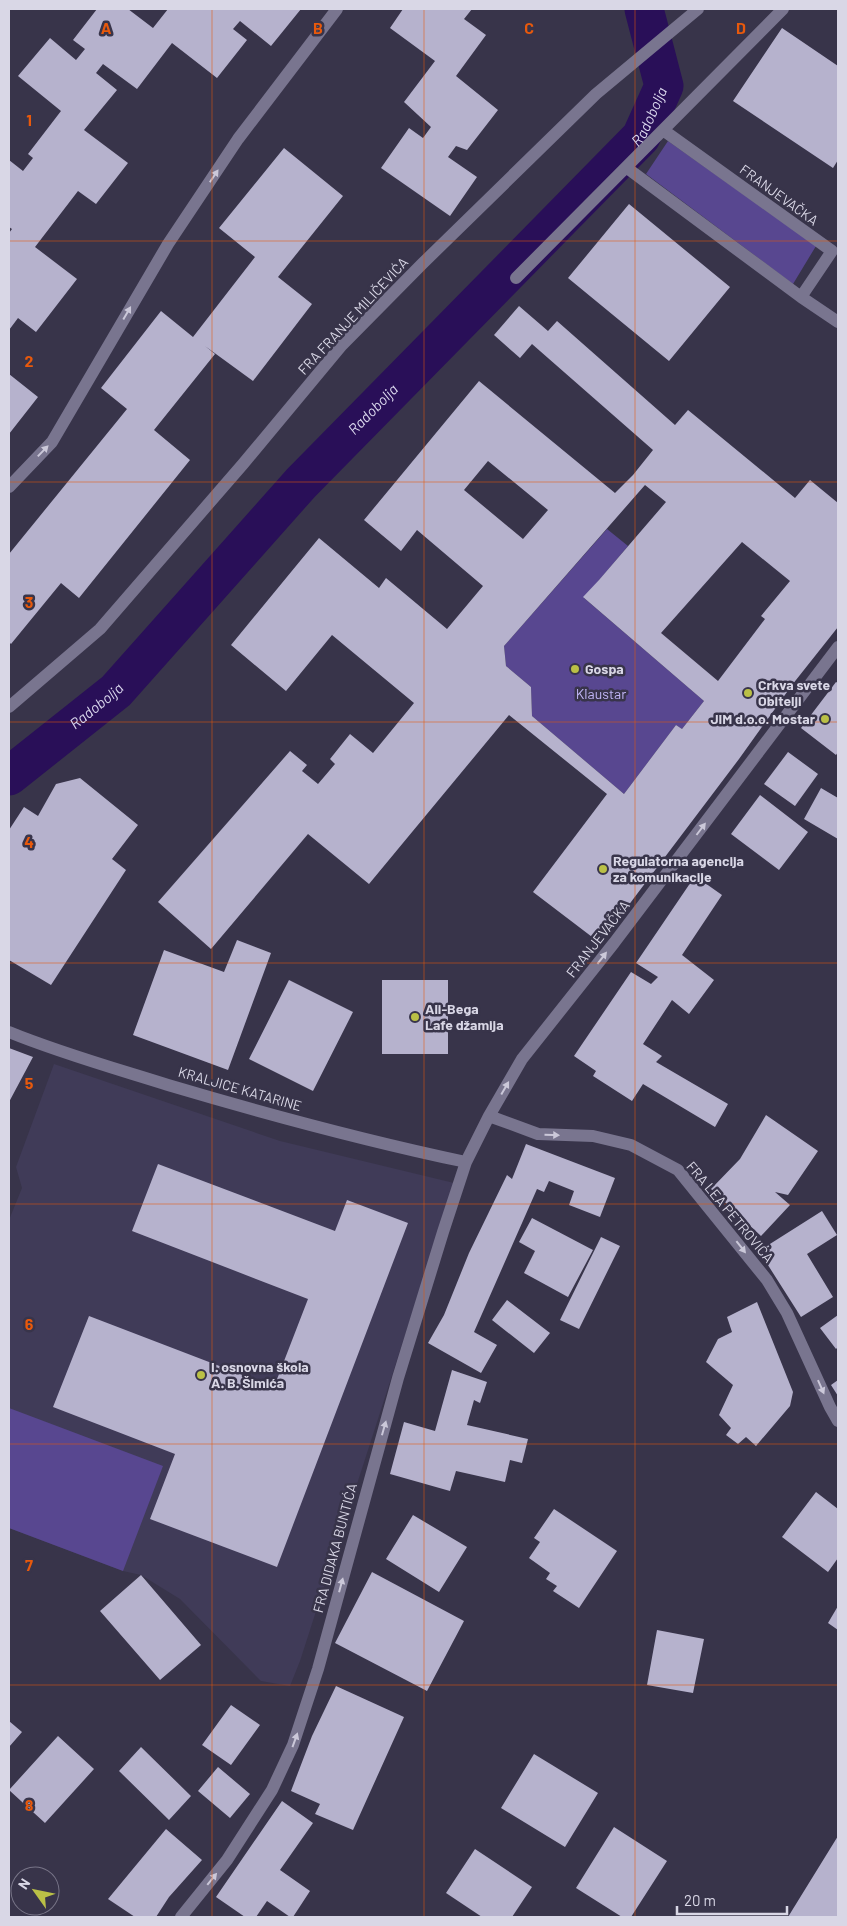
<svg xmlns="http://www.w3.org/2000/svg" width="847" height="1926" font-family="Barlow,sans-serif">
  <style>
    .built { fill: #403b58 }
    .green { fill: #584790 }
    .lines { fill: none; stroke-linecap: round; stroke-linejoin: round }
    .canal { stroke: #290f58; stroke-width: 39 }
    .building { fill: #b6b2cd; fill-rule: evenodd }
    .minor { stroke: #79758f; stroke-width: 12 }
    .oneway { fill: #cbc8d9 }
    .grid { fill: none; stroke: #e8590c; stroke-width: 1; stroke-opacity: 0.55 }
    .poi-dot { fill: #bac046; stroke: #38344a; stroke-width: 2 }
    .labels { text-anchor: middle; stroke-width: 5; stroke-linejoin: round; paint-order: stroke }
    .street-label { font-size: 14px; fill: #d9d7e6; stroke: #38344a }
    .poi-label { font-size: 14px; font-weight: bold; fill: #d9d7e6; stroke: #38344a; text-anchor: start }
    .park-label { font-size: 14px; fill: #c0b5f6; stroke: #38344a }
    .water-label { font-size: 15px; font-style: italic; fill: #dad7ed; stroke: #38344a }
    .grid-label { font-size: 16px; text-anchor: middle; font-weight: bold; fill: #e8590c; stroke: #38344a; stroke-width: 5; stroke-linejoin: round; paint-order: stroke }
  </style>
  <rect width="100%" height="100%" fill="#38344a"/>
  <!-- built -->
  <path class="built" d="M 54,1064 L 280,1141 L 454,1183 L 300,1661 L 290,1686 L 261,1681 L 180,1599 L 141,1575 L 123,1571 L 9,1528 L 9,1220 L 22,1188 L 16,1167 Z"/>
  <!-- green -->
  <path class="green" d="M 668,141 L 816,246 L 793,284 L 646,174 Z
    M 607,529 L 628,546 L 584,598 L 704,701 L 682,729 L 676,725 L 624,794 L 532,716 L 531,687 L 506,666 L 504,646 Z
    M 9,1408 L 163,1466 L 123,1571 L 9,1528 Z"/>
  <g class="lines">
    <!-- canal -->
    <path class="canal" id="s1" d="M 9,776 L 116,691 L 301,483 L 641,137 L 664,86 L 644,9"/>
  </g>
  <!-- building -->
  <path class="building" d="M 97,9 L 128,9 L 153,28 L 168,9 L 301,9 L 271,46 L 240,21 L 233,29 L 247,40 L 217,78 L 172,43 L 137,89 L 103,64 L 96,73 L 117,90 L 84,130 L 128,163 L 96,204 L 78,191 L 35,247 L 77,279 L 36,332 L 18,318 L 9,330 L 9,233 L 12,229 L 9,227 L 9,160 L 23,171 L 33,158 L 28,154 L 61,111 L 18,76 L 50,38 L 76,60 L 85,49 L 73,40 Z
    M 403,9 L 472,9 L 464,19 L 486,35 L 456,76 L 498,110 L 467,150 L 456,146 L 448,157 L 477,177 L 450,216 L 381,168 L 409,128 L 423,138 L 431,127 L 404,102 L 435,61 L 390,28 Z
    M 782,28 L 838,66 L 838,160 L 833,168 L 733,101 Z
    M 284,148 L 343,196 L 278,277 L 312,304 L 253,381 L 205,346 L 215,354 L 154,430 L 190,460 L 79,598 L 61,583 L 11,644 L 9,642 L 9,554 L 127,409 L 101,388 L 161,311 L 193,337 L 255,257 L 219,228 Z
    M 629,204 L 730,287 L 669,361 L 568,278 Z
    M 519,306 L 548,331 L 557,321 L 675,425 L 688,410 L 795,498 L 810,480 L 838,503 L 838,627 L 792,685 L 739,759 L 600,943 L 533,892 L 607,794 L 509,715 L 369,884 L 308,834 L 211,949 L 158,902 L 290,751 L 307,765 L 302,771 L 318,784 L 335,764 L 330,759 L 350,734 L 373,753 L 414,703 L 332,635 L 286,691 L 231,645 L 319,538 L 379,588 L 386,578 L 447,629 L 483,586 L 417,530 L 401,551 L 364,520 L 479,381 L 615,493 L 633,475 L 653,450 L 532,344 L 520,358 L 494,335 ZM 488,461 L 548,510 L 523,539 L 464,490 ZM 645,485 L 666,502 L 599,580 L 583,597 L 704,701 L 682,729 L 676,725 L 624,794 L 532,716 L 531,687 L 506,666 L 504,646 ZM 742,542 L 790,581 L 761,616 L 765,619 L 718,681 L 661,633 Z
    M 9,374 L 38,397 L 9,434 Z
    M 836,682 L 838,683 L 838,752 L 836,755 L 801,728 Z
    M 788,752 L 818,774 L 795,806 L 764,784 Z
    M 80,778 L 138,825 L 112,859 L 126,870 L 51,985 L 9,960 L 9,830 L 24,807 L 38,816 L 56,784 Z
    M 821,788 L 838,798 L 838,839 L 804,819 Z
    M 760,795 L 808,832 L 779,870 L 731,834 Z
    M 695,876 L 722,895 L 682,955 L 714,980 L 689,1014 L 672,1000 L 643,1044 L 662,1056 L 656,1062 L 728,1104 L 715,1127 L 643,1084 L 632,1101 L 593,1076 L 596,1071 L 574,1056 L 631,972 L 651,984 L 658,977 L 636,963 Z
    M 237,940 L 271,953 L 228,1070 L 133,1035 L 164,950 L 224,972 Z
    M 289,980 L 353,1012 L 313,1091 L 249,1059 Z
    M 382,980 L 448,980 L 448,1054 L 382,1054 Z
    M 9,1048 L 33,1057 L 9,1102 Z
    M 766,1115 L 818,1151 L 788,1195 L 775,1192 L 790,1205 L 761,1236 L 711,1189 L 740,1159 Z
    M 526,1144 L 615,1178 L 600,1217 L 569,1205 L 574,1191 L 549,1181 L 544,1192 L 537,1189 L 474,1332 L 497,1345 L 481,1373 L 428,1343 L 444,1315 L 469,1253 L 507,1175 L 512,1179 Z
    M 158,1164 L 335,1231 L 347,1200 L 408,1223 L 277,1567 L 150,1519 L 175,1454 L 53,1407 L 89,1316 L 274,1387 L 308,1299 L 132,1231 Z
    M 822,1211 L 837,1235 L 807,1254 L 833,1297 L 801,1317 L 759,1251 Z
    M 532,1218 L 593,1250 L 568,1297 L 524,1273 L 535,1251 L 519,1242 Z
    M 601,1237 L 620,1246 L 579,1329 L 560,1320 Z
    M 507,1300 L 550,1333 L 534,1353 L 492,1320 Z
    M 757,1302 L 793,1392 L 790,1406 L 756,1446 L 746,1437 L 738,1444 L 726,1435 L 731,1428 L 719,1415 L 733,1385 L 706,1362 L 718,1339 L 732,1332 L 727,1317 Z
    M 838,1315 L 838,1347 L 836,1349 L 820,1328 Z
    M 452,1370 L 487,1382 L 480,1403 L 474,1400 L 467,1425 L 528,1439 L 522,1463 L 510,1460 L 505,1482 L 456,1471 L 450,1491 L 390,1474 L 404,1422 L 435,1431 Z
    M 838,1380 L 838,1396 L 831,1385 Z
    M 816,1492 L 838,1509 L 838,1558 L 828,1572 L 782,1537 Z
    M 554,1509 L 617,1551 L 579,1608 L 553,1591 L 557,1586 L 546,1579 L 550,1573 L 529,1558 L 540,1542 L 534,1538 Z
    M 413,1515 L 467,1547 L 439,1592 L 386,1559 Z
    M 372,1572 L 464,1621 L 427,1691 L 335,1643 Z
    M 141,1575 L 201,1645 L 160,1680 L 100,1611 Z
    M 838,1606 L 838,1630 L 828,1623 Z
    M 657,1630 L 704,1639 L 693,1693 L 647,1685 Z
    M 336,1686 L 404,1717 L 353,1830 L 315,1814 L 320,1804 L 291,1791 L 312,1736 Z
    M 231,1705 L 260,1725 L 231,1765 L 202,1745 Z
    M 9,1721 L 22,1732 L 9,1747 Z
    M 58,1736 L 94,1769 L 45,1823 L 9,1790 Z
    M 141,1747 L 191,1796 L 169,1820 L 119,1771 Z
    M 534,1754 L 598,1793 L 565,1847 L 501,1808 Z
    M 218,1767 L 250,1794 L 230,1818 L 198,1791 Z
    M 282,1801 L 313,1823 L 280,1870 L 310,1891 L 293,1917 L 290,1917 L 267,1901 L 256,1917 L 245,1917 L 216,1897 Z
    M 614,1827 L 667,1861 L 631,1917 L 622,1917 L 576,1888 Z
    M 166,1829 L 202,1860 L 169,1897 L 156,1917 L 135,1917 L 108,1899 Z
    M 838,1836 L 838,1917 L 788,1917 Z
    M 475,1849 L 532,1887 L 512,1917 L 482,1917 L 446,1893 Z"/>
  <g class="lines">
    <!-- minor -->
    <path class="minor" d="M 627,168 L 801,297 L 832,251 L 663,130
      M 516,278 L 783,9
      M 801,297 L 838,322
      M 9,487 L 52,442 L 168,244 L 238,139 L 337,9
      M 9,707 L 100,629 L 243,464 L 342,345 L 422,264 L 596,94 L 698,9
      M 9,1032 C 60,1053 114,1068 168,1085 C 266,1114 366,1141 466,1162
      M 489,1116 L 538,1134 L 593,1136 L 631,1145 L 678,1170 L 767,1280 L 787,1313 L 830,1407 L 838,1421
      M 181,1917 L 227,1860 L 272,1790 L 293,1745 L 318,1669 L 398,1378 L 443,1232 L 466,1162 L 489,1116 L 522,1059 L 614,943 L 838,647"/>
  </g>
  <!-- one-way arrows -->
  <defs><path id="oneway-solid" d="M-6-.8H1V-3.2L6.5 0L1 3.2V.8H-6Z" transform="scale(1.25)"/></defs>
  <g class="oneway">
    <use href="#oneway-solid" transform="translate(214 176) rotate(-56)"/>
    <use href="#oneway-solid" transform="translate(127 313) rotate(-60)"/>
    <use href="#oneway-solid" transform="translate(43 451) rotate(-46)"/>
    <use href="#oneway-solid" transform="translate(701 829) rotate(-53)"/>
    <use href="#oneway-solid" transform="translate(602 958) rotate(-52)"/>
    <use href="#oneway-solid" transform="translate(505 1088) rotate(-60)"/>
    <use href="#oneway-solid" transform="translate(552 1135) rotate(1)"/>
    <use href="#oneway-solid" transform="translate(741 1247) rotate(52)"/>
    <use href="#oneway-solid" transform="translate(821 1387) rotate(66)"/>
    <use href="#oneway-solid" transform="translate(384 1428) rotate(-74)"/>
    <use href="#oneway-solid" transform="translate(341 1585) rotate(-75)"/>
    <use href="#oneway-solid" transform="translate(295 1740) rotate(-70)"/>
    <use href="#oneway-solid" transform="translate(212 1879) rotate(-51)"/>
  </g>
  <!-- grid -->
  <path class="grid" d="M 212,9 L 212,1917M 424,9 L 424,1917M 635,9 L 635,1917M 9,241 L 838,241M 9,482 L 838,482M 9,722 L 838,722M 9,963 L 838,963M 9,1204 L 838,1204M 9,1444 L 838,1444M 9,1685 L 838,1685"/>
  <!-- markers -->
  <g class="poi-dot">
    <circle cx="575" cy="669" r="5"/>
    <circle cx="748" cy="693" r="5"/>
    <circle cx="825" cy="719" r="5"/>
    <circle cx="603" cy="869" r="5"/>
    <circle cx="415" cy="1017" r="5"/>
    <circle cx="201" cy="1375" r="5"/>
  </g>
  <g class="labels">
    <!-- street labels -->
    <g class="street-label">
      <text transform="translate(779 195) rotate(36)" y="5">FRANJEVAČKA</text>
      <text transform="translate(353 316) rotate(-47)" y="5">FRA FRANJE MILIČEVIĆA</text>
      <text transform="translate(598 939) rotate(-52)" y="5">FRANJEVAČKA</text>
      <text transform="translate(240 1089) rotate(16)" y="5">KRALJICE KATARINE</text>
      <text transform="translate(730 1212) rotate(50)" y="5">FRA LEA PETROVIĆA</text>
      <text transform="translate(335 1548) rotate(-75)" y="5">FRA DIDAKA BUNTIĆA</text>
    </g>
    <!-- poi labels -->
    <g class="poi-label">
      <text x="585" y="674">Gospa</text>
      <text x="758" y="690">Crkva svete<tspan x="758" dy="16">Obitelji</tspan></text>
      <text x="815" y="724" text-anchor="end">JIM d.o.o. Mostar</text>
      <text x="613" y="866">Regulatorna agencija<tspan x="613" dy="16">za komunikacije</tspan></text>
      <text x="425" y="1014">Ali-Bega<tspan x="425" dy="16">Lafe džamija</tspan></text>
      <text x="211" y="1372">I. osnovna škola<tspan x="211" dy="16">A. B. Šimića</tspan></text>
    </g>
    <!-- park labels -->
    <g class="park-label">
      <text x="601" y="699">Klaustar</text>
    </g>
    <!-- water labels -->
    <g class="water-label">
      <text dy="5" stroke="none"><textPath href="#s1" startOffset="922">Radobolja</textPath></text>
      <text dy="5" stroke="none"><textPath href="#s1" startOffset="518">Radobolja</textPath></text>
      <text dy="5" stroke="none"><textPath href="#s1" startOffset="112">Radobolja</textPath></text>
    </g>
  </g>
  <g class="grid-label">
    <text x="106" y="34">A</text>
    <text x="318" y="34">B</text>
    <text x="529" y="34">C</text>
    <text x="741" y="34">D</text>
    <text x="29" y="126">1</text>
    <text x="29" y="367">2</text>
    <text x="29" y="608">3</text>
    <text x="29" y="848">4</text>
    <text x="29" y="1089">5</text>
    <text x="29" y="1330">6</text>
    <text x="29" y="1571">7</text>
    <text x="29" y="1811">8</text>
  </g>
  <!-- border -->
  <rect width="847" height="1926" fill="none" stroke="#d9d7e6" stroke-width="20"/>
  <!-- north arrow -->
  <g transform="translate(35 1891) rotate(303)"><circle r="24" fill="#38344a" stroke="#787588"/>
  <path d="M0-4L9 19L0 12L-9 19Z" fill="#bac046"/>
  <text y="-8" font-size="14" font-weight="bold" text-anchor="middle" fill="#d9d7e6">N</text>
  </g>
  <!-- scale -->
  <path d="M677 1906v8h110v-8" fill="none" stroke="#d9d7e6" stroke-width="2.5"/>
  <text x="684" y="1906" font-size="15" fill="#d9d7e6" stroke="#38344a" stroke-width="4" paint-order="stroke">20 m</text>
</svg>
